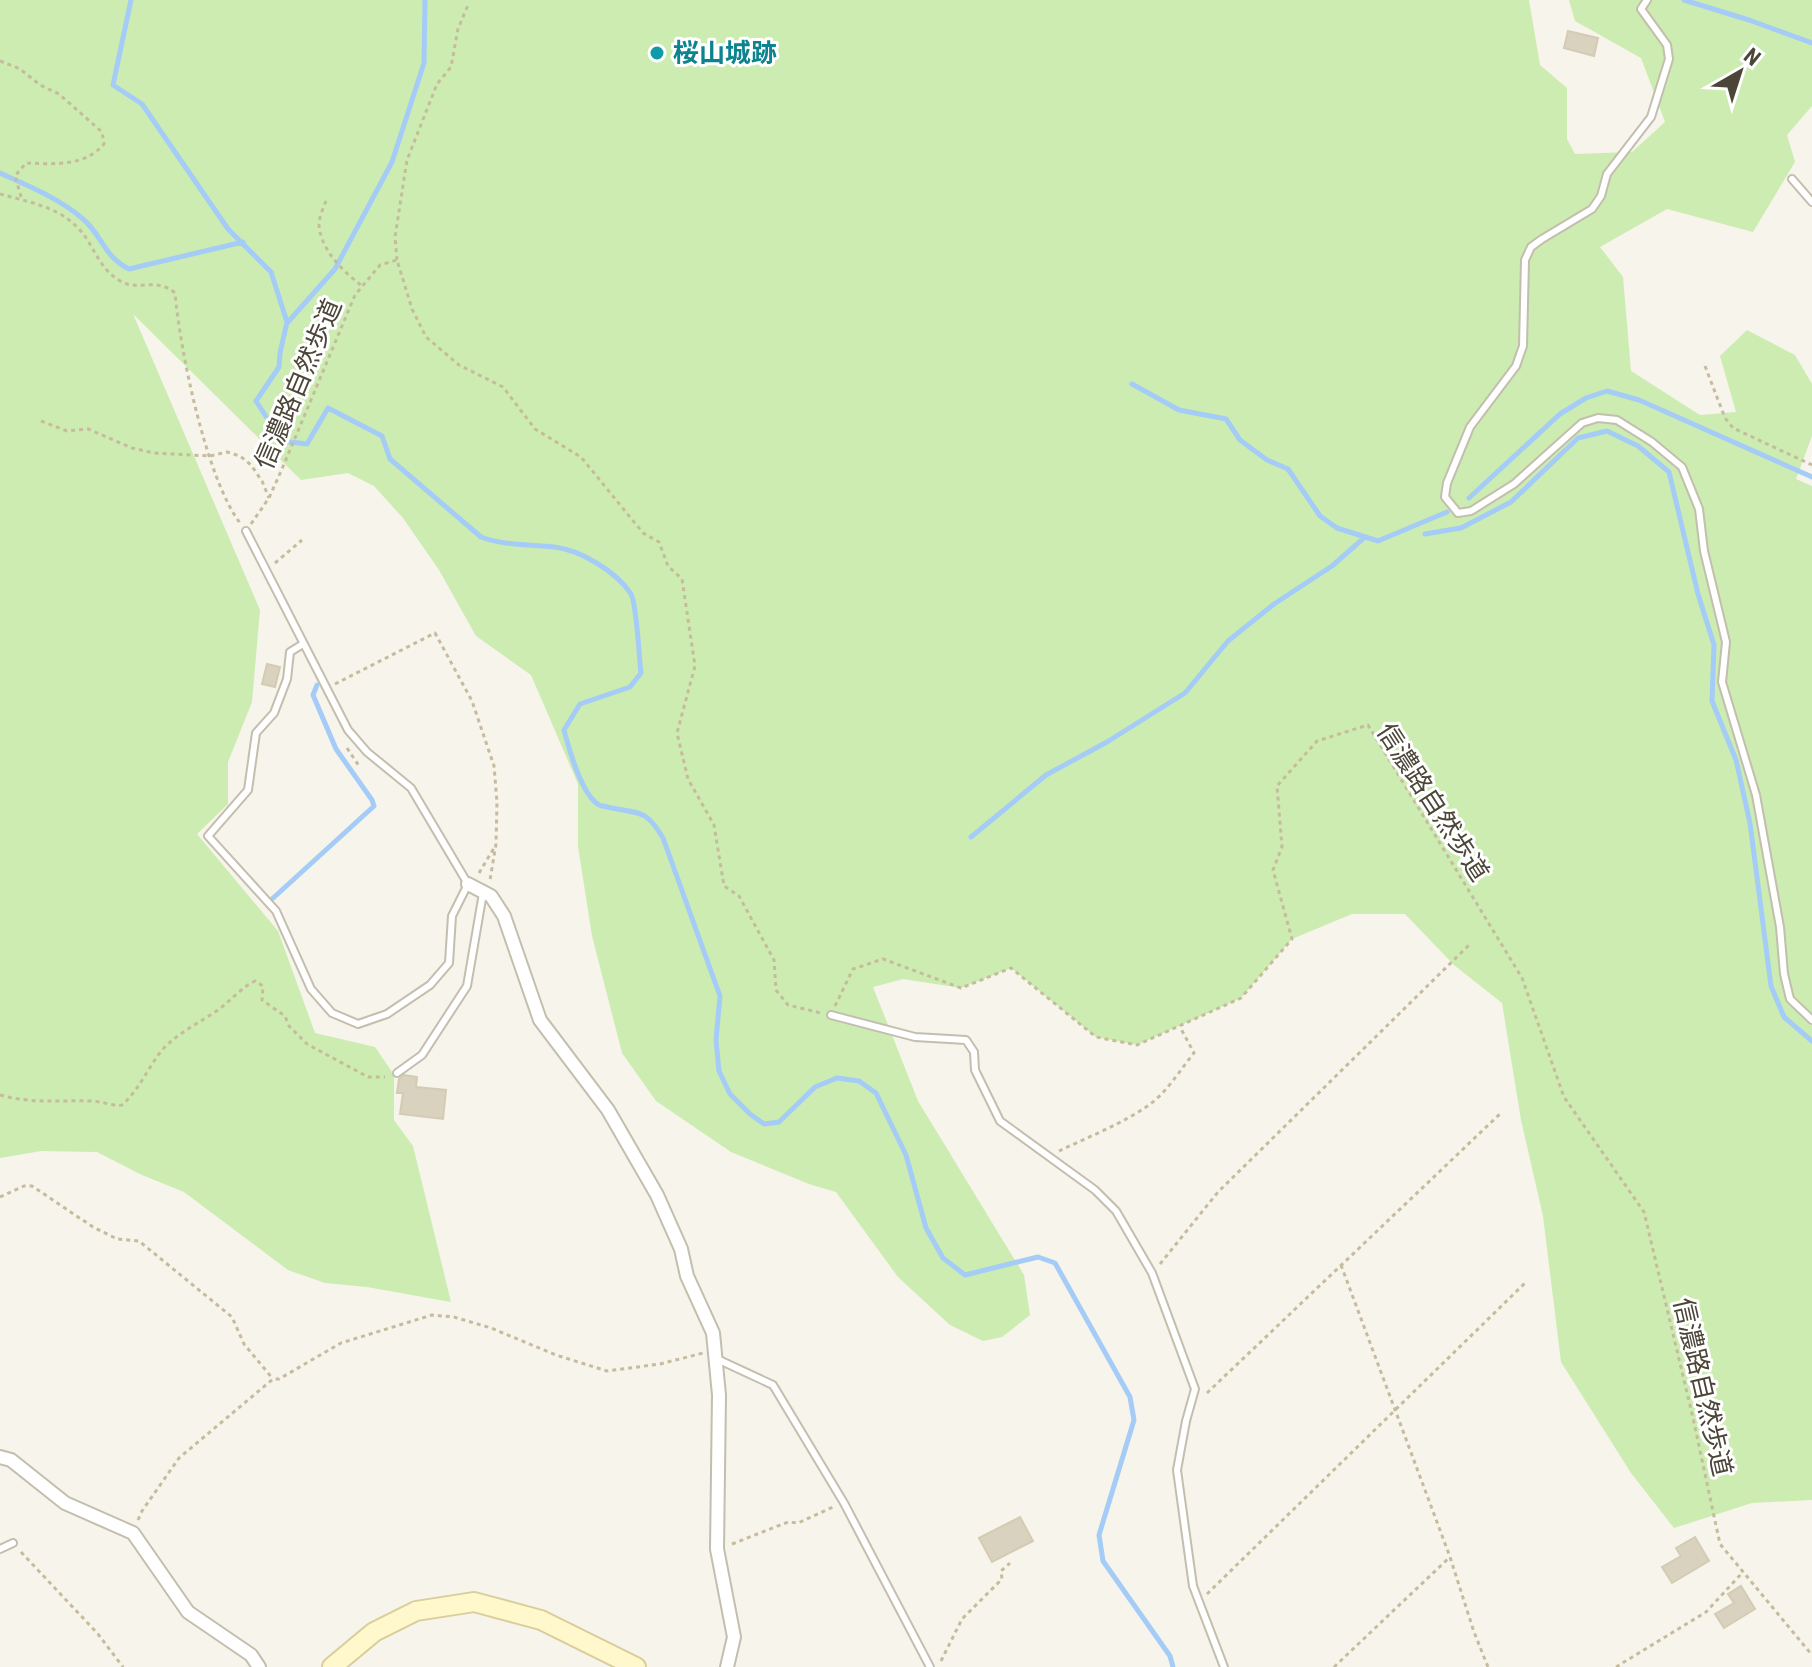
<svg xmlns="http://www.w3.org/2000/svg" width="1812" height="1667" font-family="'Roboto Condensed','Noto Sans JP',sans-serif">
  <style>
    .green { fill: #ccecb2 }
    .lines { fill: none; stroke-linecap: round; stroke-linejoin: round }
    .stream { stroke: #a5ccf6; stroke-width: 5 }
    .building { fill: #d9d2bf; stroke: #d4cbb2; stroke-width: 2 }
    .lane-casing { stroke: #c3bead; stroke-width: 10 }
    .street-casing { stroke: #c3bead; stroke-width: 16 }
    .secondary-casing { stroke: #d9ce99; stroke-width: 22 }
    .path { stroke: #c6bc9d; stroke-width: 3; stroke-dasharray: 4 4; stroke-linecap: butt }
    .lane { stroke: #fff; stroke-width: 6 }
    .street { stroke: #fff; stroke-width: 12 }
    .secondary { stroke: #fff8cc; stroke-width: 18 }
    .culture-dot { fill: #0f9aa8; stroke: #fff; stroke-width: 3 }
    .labels { text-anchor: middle; stroke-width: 6; stroke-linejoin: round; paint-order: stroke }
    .culture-label { font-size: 26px; font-weight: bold; fill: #0d838f; stroke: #fff; text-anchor: start }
    .street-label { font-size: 26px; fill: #4c4638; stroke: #fff }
  </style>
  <rect width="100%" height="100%" fill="#f6f4eb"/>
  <!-- green -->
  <path class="green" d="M 0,0 L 1529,0 L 1540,65 L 1567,88 L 1567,139 L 1575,154 L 1632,152 L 1665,122 L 1641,58 L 1575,21 L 1569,0 L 1812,0 L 1812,106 L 1787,135 L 1795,162 L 1753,232 L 1667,209 L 1600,247 L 1623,277 L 1631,371 L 1700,415 L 1736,412 L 1720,356 L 1747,330 L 1795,355 L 1812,384 L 1812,436 L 1796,479 L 1812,486 L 1812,1500 L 1752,1503 L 1674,1528 L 1631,1473 L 1561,1362 L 1543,1216 L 1521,1120 L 1502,1003 L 1454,965 L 1405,914 L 1352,914 L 1292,939 L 1241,998 L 1137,1045 L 1096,1037 L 1011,968 L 961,988 L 903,979 L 873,987 L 918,1101 L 1024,1275 L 1030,1315 L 1002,1337 L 983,1341 L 950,1325 L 898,1277 L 836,1192 L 809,1184 L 731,1152 L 656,1101 L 622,1053 L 592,936 L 578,846 L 578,784 L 531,675 L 476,636 L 439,570 L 403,518 L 374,486 L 348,473 L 301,480 L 133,314 L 260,610 L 252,702 L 228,762 L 228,804 L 197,834 L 278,931 L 315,1033 L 375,1047 L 394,1075 L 394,1120 L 413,1146 L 451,1302 L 367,1287 L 325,1283 L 288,1270 L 184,1192 L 142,1175 L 97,1152 L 41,1151 L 0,1158 Z"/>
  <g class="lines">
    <!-- stream -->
    <path class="stream" d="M 131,0 L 113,85 L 142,104 L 228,229 L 271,272 L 287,322 L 280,353 L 279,367 L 256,401 L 282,441 L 307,444 L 328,408 L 382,436 L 390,459 L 481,537 C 505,546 529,544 554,547 C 580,550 616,571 631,594 C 637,605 639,658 641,673 L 630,687 L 580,704 L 564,730 C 569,749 581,794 599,805 C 600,806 610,807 611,808 C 641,813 647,811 663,838 L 720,996 L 716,1040 L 719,1071 L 730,1094 L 750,1114 L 764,1124 L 779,1122 L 815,1087 L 837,1078 L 859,1081 L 876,1093 L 906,1155 L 926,1228 L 943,1258 L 965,1275 L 1038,1257 L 1055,1263 L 1130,1397 L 1134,1420 L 1099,1535 L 1103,1561 L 1170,1656 L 1173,1667
      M 1684,0 L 1749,20 L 1812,43
      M 0,173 C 28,186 59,198 83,219 C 102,235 104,257 129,269 L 243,242
      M 288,322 L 335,269 L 392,162 L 424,63 L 425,0
      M 1132,384 L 1179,410 L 1226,419 L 1240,440 L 1267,460 L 1288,469 L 1320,516 L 1337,528 L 1378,541 L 1447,512
      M 1469,498 L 1560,414 L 1586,398 L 1607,391 L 1639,400 L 1812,477
      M 1425,534 L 1461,528 L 1511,502 L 1578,438 L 1607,431 L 1638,446 L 1669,472 L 1698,594 L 1714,645 L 1712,701 L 1736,760 L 1750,823 L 1771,986 L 1784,1017 L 1812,1041
      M 971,837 L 1046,775 L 1107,742 L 1185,693 L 1228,641 L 1274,604 L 1332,566 L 1365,537
      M 271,900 L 374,806 L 372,800 L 336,749 L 313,695 L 317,685"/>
  </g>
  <!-- building -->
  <path class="building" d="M 1568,31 L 1598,38 L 1594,56 L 1564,48 Z
    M 267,664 L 280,667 L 275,687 L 262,684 Z
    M 404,1075 L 417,1077 L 416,1087 L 446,1090 L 443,1119 L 400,1114 L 403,1093 L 397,1093 L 399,1079 Z
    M 1020,1517 L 1033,1541 L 992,1562 L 979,1538 Z
    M 1695,1537 L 1709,1561 L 1672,1583 L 1662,1567 L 1681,1556 L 1676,1548 Z
    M 1741,1586 L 1755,1609 L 1724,1628 L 1715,1614 L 1734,1603 L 1728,1594 Z"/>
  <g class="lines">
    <defs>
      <path id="lane" d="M 1647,0 L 1641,9 L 1667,45 L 1669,59 L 1651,117 L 1607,174 L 1601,196 L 1592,209 L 1542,239 L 1531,247 L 1525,260 L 1523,346 L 1516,366 L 1470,427 L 1447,483 L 1445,497 L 1458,513 L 1471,511 L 1514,484 L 1582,423 L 1598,418 L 1617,420 L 1652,442 L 1682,467 L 1699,509 L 1704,551 L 1726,642 L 1722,682 L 1756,795 L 1780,927 L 1784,974 L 1790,999 L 1812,1020
        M 1792,179 L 1812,202
        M 246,531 L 348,730 L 367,752 L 411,788 L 468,884 L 452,916 L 449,963 L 430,985 L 387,1014 L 358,1024 L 332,1013 L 311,989 L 276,911 L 208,836 L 248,790 L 256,733 L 274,713 L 287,679 L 290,652 L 303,644
        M 831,1015 L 915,1037 L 966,1040 L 974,1052 L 975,1070 L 1000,1121 L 1095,1190 L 1116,1211 L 1152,1273 L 1195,1389 L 1186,1421 L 1177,1470 L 1193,1586 L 1224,1667
        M 397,1073 L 422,1055 L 467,986 L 483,893
        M 717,1359 L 773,1385 L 844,1503 L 930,1667
        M 0,1549 L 13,1543"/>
      <path id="street" d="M 468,884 L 491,896 L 504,916 L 540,1020 L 608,1110 L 657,1195 L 681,1249 L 687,1276 L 713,1333 L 719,1395 L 717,1549 L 734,1637 L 727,1667
        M 0,1457 L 11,1460 L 65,1503 L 133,1533 L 188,1612 L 251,1655 L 259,1667"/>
      <path id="secondary" d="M 332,1667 L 374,1632 L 416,1611 L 474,1602 L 541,1620 L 636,1667"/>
    </defs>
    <!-- lane casing -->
    <use href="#lane" class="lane-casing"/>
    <!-- street casing -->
    <use href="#street" class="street-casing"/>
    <!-- secondary casing -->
    <use href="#secondary" class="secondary-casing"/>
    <!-- path -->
    <path class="path" d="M 0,61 L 20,69 L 40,85 L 59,94 L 102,132 L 104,144 C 85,167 53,164 26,163 L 15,176 L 22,200
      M 0,194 C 25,201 55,206 75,225 C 94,242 97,269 122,282 C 140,291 156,277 175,293 C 180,350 206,478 240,523
      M 326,201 C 323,208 319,218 319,225 C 321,251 344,272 362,286
      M 397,260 L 395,237 L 407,160 L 437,84 L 451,67 L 458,29 L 468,5
      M 1705,366 L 1725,418 L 1733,428 L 1812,465
      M 41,421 L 67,431 L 88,429 L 132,448 L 154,453 L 210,456 L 227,452 L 240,456 L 251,465 L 262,481 L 269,498
      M 251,524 L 269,498 L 282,469 L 355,295 L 380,265 L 397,260 L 412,309 L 426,337 L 459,365 L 503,387 L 535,429 L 581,457 L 643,533 L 659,542 L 668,566 L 682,579 L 695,666 L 677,733 L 688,779 L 714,825 L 724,886 L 739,896 L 774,960 L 776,990 L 788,1005 L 821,1013
      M 275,563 L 302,540
      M 335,684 L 435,633 L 472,701 L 494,766 L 497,802 L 496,844 L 490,880
      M 347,748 L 359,766
      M 479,873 L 494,848
      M 835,1006 L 853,969 L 883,959 L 961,988 L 1011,968 L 1096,1037 L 1137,1045 L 1241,998 L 1292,939 L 1273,870 L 1282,847 L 1277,786 L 1317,741 L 1368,725 L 1522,978 L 1564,1097 L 1644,1212 L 1693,1418 L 1720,1544 L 1812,1655
      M 0,1095 C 34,1104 56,1100 90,1101 C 101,1101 111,1106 122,1105 C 140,1089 148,1067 163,1049 C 178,1033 197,1024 215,1012 C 229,1003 239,989 255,981 L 263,986 L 262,1000 L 285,1016 L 289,1026 L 307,1044 L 368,1077 L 385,1077
      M 1059,1151 C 1088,1137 1122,1124 1149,1105 C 1167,1092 1180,1070 1194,1053 L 1180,1027
      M 0,1197 L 24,1186 L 32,1186 L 93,1227 L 117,1239 L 139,1241 L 232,1317 L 244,1344 L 273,1379
      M 1160,1264 L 1218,1192 L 1470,944
      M 1341,1265 L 1450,1557 L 1474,1632 L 1488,1667
      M 1207,1393 L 1502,1112
      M 138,1520 L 142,1511 L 179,1458 L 273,1379 L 279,1379 L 341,1343 L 432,1315 L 454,1317 L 491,1328 L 556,1355 L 607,1371 L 660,1364 L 703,1353
      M 732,1544 L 788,1522 L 798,1523 L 833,1507
      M 21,1552 L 98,1634 L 123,1667
      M 1207,1594 L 1525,1283
      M 941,1661 L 962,1619 L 1002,1579 L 1001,1571 L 1010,1563
      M 1334,1667 L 1450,1557
      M 1616,1667 L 1706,1612 L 1743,1572"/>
    <!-- lane -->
    <use href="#lane" class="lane"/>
    <!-- street -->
    <use href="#street" class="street"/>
    <!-- secondary -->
    <use href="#secondary" class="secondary"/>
  </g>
  <!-- markers -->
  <circle class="culture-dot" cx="657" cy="53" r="8"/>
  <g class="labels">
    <!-- culture labels -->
    <g class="culture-label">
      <text x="673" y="62">桜山城跡</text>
    </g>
    <!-- street labels -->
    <g class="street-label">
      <text transform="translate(298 384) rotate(-67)" y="9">信濃路自然歩道</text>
      <text transform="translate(1433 802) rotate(57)" y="9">信濃路自然歩道</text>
      <text transform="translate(1703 1387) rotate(77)" y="9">信濃路自然歩道</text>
    </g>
  </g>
  <!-- north arrow -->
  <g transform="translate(1740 72) rotate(39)" stroke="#ffffff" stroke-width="6" paint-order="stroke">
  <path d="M0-6L14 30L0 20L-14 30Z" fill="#4c4638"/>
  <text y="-12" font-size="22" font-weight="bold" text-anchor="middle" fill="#4c4638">N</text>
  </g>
</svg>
